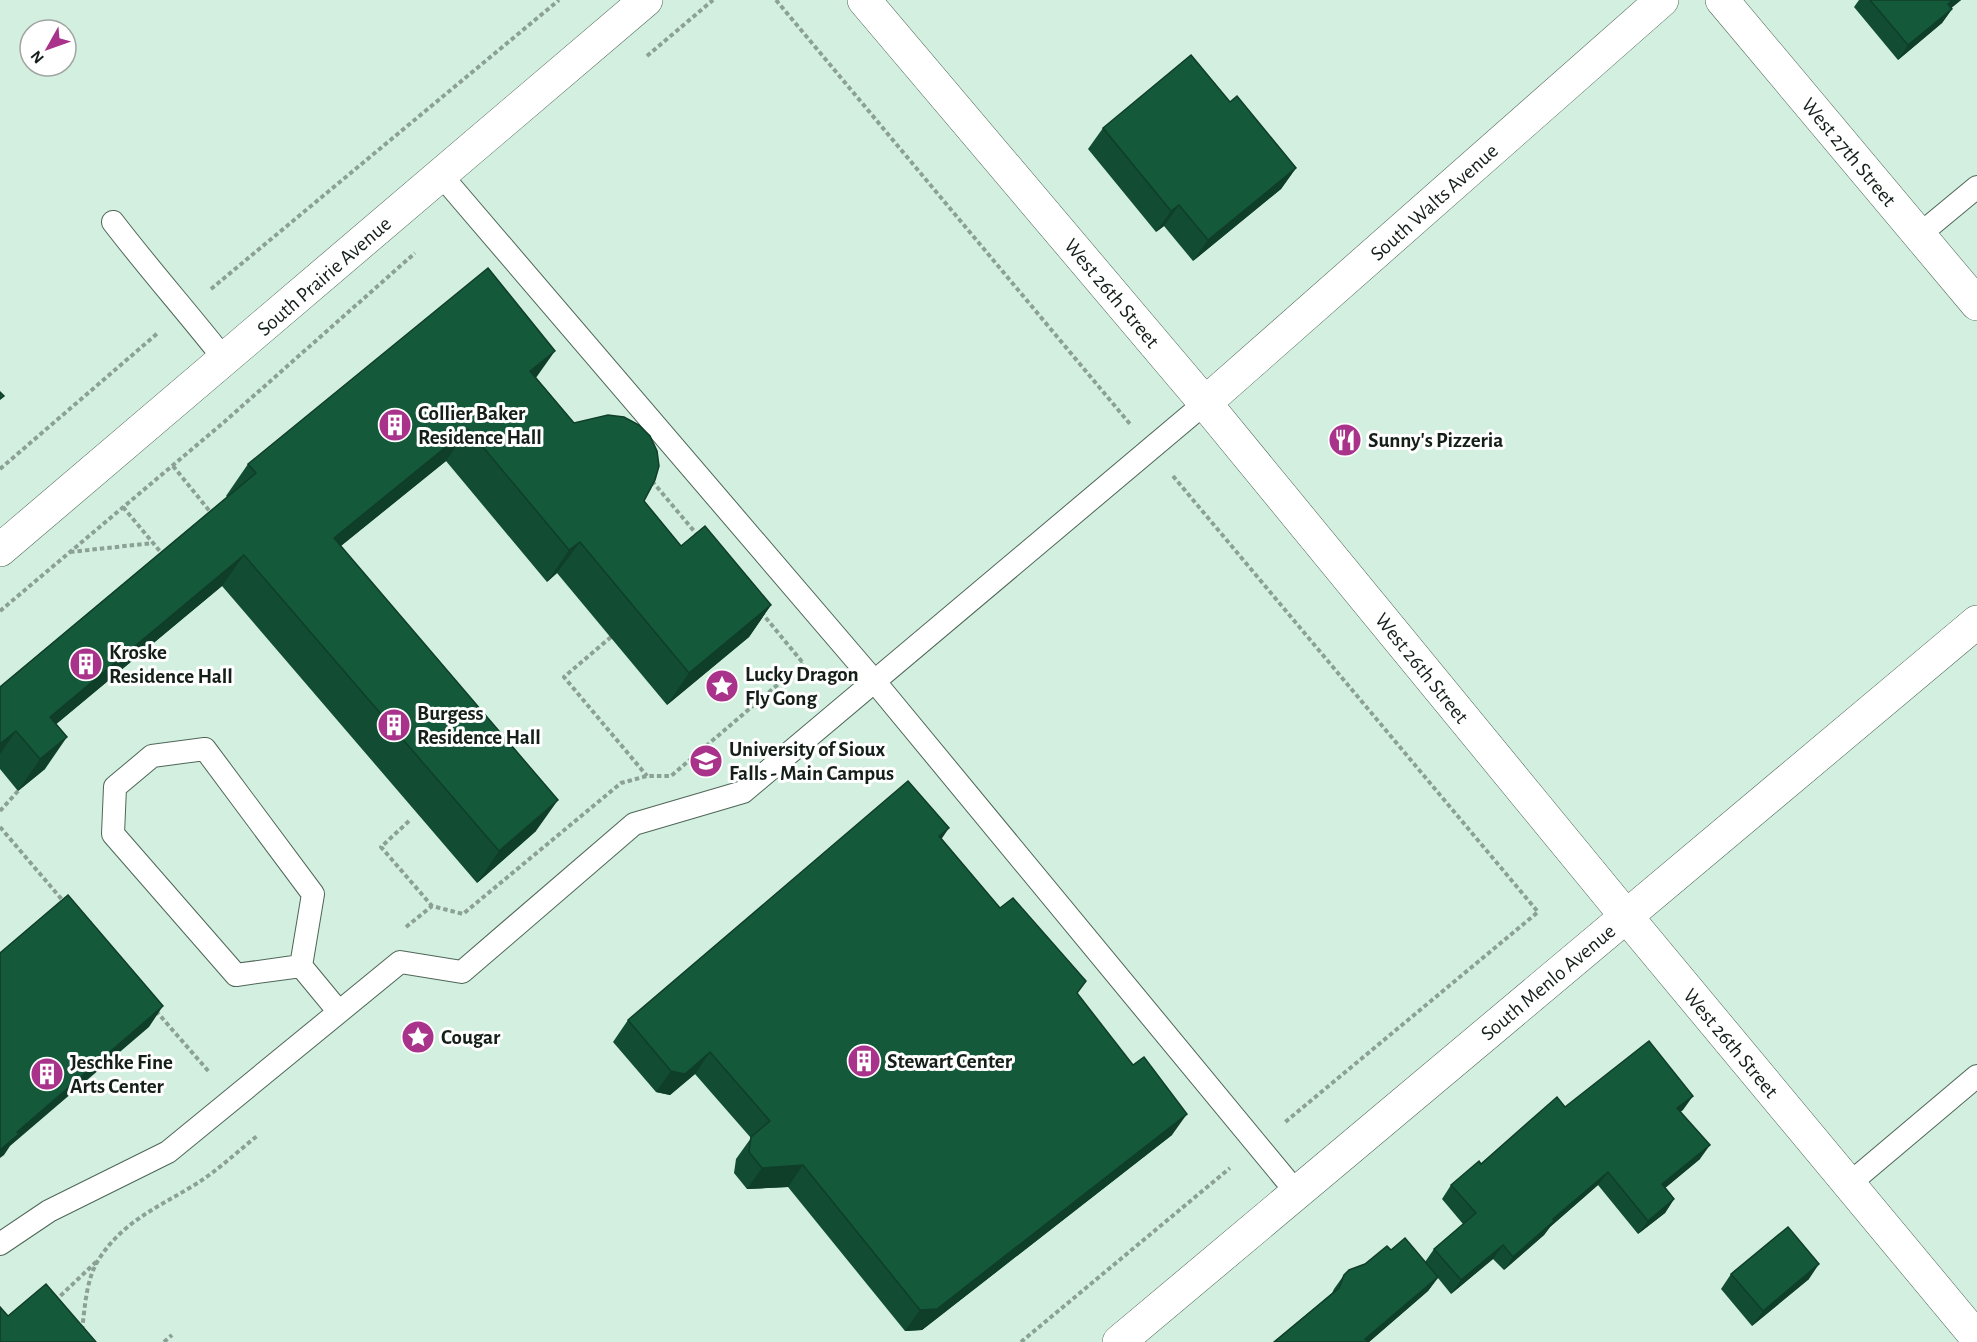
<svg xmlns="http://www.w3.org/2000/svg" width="1977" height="1342" font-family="'Alegreya Sans',sans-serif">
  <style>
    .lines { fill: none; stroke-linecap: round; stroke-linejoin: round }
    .lane-casing { stroke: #4e6658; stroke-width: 24 }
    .street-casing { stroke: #4e6658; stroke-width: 34 }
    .secondary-casing { stroke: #4e6658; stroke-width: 34 }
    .path { stroke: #8ca195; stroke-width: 4; stroke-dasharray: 4.5 3; stroke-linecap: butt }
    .lane { stroke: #fff; stroke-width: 22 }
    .street { stroke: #fff; stroke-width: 33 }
    .secondary { stroke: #fff; stroke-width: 33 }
    .wall { fill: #124d33 }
    .shaded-wall { fill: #0f3e29 }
    .building { fill: #15593b; stroke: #0f3e29; stroke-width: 1.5 }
    .labels { text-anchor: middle; stroke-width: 6; stroke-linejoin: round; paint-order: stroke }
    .street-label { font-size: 21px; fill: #151f19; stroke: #fff }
    .poi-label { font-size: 21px; font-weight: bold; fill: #151f19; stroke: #fff; text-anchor: start }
  </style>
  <rect width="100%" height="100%" fill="#d3efdf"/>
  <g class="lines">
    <defs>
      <path id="lane" d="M 441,175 L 875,682 L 1297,1193
        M 113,222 C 149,269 188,313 225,360
        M 1919,235 L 1977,187
        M 301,966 L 313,894 L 205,749 L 152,756 L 115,787 L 113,834 L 236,975 L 301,966 L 339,1012
        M 1849,1184 L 1977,1076
        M 0,1244 L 49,1211 L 168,1152 L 400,962 L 462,972 L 634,824 L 743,792 L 1205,403"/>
      <path id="street" d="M 1722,0 L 1977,304
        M 1205,403 L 1662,0
        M 0,550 L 646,0
        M 1119,1342 L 1977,622"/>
      <path id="secondary" d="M 864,0 L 1205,403 L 1626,916 L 1977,1338"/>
    </defs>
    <!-- lane casing -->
    <use href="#lane" class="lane-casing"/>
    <!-- street casing -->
    <use href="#street" class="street-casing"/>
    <!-- secondary casing -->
    <use href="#secondary" class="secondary-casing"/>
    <!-- path -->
    <path class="path" d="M 776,0 L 1130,424
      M 647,56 L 713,0
      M 211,289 L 559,0
      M 173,466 L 212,514
      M 0,469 L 159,332
      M 1173,476 L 1538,912 L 1284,1123
      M 652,481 L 699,537
      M 123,507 L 163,555
      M 70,552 L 153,543
      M 0,611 L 223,423 L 415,253
      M 761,612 L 803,663 L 804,662
      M 611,637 L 564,677 L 647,776
      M 0,811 L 18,791
      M 409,821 L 381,847 L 432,906
      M 0,827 L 64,902
      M 406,927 L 432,906 L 463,914 L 621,783 L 647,776 L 671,776 L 803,663
      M 156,1011 L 210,1073
      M 55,1301 L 97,1261
      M 82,1330 C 85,1307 86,1279 99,1259 C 123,1221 159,1207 196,1184 C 217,1171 237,1152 257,1136
      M 164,1342 L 172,1335
      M 1021,1342 L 1230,1168"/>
    <!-- lane -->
    <use href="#lane" class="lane"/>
    <!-- street -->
    <use href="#street" class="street"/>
    <!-- secondary -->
    <use href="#secondary" class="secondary"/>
  </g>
  <!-- wall -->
  <path class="wall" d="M 1859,0 L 1961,0 L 1951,8 L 1952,9 L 1942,23 L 1898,60 L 1854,7 Z
    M 1230,102 L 1296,168 L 1281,189 L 1193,261 L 1164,226 L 1156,232 L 1088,149 L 1103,128 Z
    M 536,378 L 574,423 L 644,501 L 681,546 L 771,605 L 749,637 L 667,705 L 557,573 L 547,582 L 446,461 L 341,546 L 536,831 L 477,883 L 222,586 L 56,724 L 45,769 L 18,791 L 0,769 L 0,687 L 227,497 L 226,496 L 248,464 Z
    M 941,839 L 1000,908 L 1172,1135 L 922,1330 L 905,1331 L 788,1187 L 747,1189 L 734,1173 L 736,1159 L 751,1138 L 695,1074 L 670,1095 L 656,1092 L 613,1042 L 628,1020 Z
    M 1693,1096 L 1680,1111 L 1700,1159 L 1665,1188 L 1674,1199 L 1665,1213 L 1638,1234 L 1598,1185 L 1550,1227 L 1544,1235 L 1504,1270 L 1493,1259 L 1451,1294 L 1438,1278 L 1428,1291 L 1369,1342 L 1274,1342 L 1332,1293 L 1334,1289 L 1344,1275 L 1391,1250 L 1425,1262 L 1434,1249 L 1463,1224 L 1442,1199 L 1451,1185 L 1481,1164 L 1565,1107 Z
    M 1731,1274 L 1809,1279 L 1752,1326 L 1721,1289 Z"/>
  <!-- shaded-wall -->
  <path class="shaded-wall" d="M 1953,0 L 1961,0 L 1938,19 L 1948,4 Z
    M 1952,9 L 1942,23 L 1898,60 L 1908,45 Z
    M 1296,168 L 1281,189 L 1193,261 L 1208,240 Z
    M 1179,205 L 1164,226 L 1156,232 L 1171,211 Z
    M 555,351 L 533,382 L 530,371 Z
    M 468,429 L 446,461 L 312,569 L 334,538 Z
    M 580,542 L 557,573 L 547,582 L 569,550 Z
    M 244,555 L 222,586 L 30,746 L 50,717 Z
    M 771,605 L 749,637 L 667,705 L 689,673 Z
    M 16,731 L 0,754 L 0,744 Z
    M 67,737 L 45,769 L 18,791 L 40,759 Z
    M 558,800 L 536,831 L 477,883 L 499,851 Z
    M 949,828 L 934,850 L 939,836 Z
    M 163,1006 L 149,1027 L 10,1146 L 4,1155 L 0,1158 L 0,1150 L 17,1132 Z
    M 710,1052 L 695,1074 L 670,1095 L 656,1092 L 671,1071 Z
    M 1693,1096 L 1683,1110 L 1668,1122 L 1677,1108 Z
    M 1187,1114 L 1172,1135 L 922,1330 L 905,1331 L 920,1310 Z
    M 1710,1145 L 1700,1159 L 1653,1198 L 1662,1184 Z
    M 803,1165 L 788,1187 L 747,1189 L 762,1168 Z
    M 1608,1172 L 1598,1185 L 1550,1227 L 1544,1235 L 1504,1270 L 1513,1257 L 1553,1219 Z
    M 1674,1199 L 1665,1213 L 1638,1234 L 1648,1221 Z
    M 1503,1245 L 1493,1259 L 1451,1294 L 1461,1280 Z
    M 1819,1264 L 1809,1279 L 1752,1326 L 1763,1311 Z
    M 1438,1277 L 1428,1291 L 1369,1342 L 1363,1342 L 1365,1339 Z"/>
  <!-- building -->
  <path class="building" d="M 1870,0 L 1953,0 L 1948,4 L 1952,9 L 1908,45 Z
    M 1191,55 L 1230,102 L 1237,96 L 1296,168 L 1208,240 L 1179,205 L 1171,211 L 1103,128 Z
    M 488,268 L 555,351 L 530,371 L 574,423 L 608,415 L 624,417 L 639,425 L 650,436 L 657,451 L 659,466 L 655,480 L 644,501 L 681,546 L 705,526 L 771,605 L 689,673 L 580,542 L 569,550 L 468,429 L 334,538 L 558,800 L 499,851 L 244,555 L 50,717 L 67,737 L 40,759 L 16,731 L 0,744 L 0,687 L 256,473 L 248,464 Z
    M 0,392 L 4,396 L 0,399 Z
    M 908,781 L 949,828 L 939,836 L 1000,908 L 1013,898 L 1086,981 L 1077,993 L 1133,1065 L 1144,1057 L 1187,1114 L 937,1309 L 920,1310 L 803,1165 L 762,1168 L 749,1152 L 751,1137 L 770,1121 L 710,1052 L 685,1074 L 671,1071 L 628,1020 Z
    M 68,895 L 163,1006 L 17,1132 L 19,1134 L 0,1150 L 0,953 Z
    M 1649,1041 L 1693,1096 L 1677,1108 L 1710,1145 L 1662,1184 L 1674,1199 L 1648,1221 L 1608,1172 L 1553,1219 L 1554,1221 L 1513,1257 L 1503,1245 L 1461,1280 L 1434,1249 L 1476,1213 L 1451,1185 L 1479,1161 L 1481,1164 L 1557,1097 L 1565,1107 Z
    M 1788,1227 L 1819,1264 L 1763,1311 L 1731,1274 Z
    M 1405,1238 L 1438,1277 L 1365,1339 L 1368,1342 L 1274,1342 L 1339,1288 L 1344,1275 L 1349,1270 L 1365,1264 L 1387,1246 L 1391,1250 Z
    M 46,1284 L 96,1342 L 0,1342 L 0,1307 L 8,1316 Z"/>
  <!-- icons -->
  <defs>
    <symbol id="building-disc" viewBox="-11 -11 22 22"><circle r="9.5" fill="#a9338b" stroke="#fff"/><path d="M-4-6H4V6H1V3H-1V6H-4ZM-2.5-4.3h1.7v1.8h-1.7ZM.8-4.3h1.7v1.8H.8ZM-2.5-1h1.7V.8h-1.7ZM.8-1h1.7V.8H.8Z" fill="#fff"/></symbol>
    <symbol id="restaurant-disc" viewBox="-11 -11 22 22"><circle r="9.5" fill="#a9338b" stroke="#fff"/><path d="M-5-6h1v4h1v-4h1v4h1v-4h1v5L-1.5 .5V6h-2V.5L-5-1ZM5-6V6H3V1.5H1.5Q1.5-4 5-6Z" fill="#fff"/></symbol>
    <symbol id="sight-disc" viewBox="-11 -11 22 22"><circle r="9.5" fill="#a9338b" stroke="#fff"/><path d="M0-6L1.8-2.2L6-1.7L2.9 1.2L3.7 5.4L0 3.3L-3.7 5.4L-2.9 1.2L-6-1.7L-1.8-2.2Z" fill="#fff"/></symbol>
    <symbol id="university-disc" viewBox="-11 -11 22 22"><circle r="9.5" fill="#a9338b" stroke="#fff"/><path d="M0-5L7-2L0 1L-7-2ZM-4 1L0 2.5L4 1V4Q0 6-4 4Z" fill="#fff"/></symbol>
  </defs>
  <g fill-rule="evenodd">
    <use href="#building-disc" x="376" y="406" width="38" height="38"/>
    <use href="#restaurant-disc" x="1326" y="421" width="38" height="38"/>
    <use href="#building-disc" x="67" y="645" width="38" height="38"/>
    <use href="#sight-disc" x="703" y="667" width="38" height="38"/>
    <use href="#building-disc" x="375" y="706" width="38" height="38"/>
    <use href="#university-disc" x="687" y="742" width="38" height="38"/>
    <use href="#sight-disc" x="399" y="1018" width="38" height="38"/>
    <use href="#building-disc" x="845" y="1042" width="38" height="38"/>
    <use href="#building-disc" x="28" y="1055" width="38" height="38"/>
  </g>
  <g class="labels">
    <!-- street labels -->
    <g class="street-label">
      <text transform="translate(1849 152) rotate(50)" y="7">West 27th Street</text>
      <text transform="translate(1434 202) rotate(-42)" y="7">South Walts Avenue</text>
      <text transform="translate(324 276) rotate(-41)" y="7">South Prairie Avenue</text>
      <text transform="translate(1112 293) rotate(50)" y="7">West 26th Street</text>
      <text transform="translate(1422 668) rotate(51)" y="7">West 26th Street</text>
      <text transform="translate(1548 982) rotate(-40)" y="7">South Menlo Avenue</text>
      <text transform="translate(1731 1043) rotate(50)" y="7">West 26th Street</text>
    </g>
    <!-- poi labels -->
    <g class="poi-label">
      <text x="418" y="420">Collier Baker<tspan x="418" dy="24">Residence Hall</tspan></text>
      <text x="1368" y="447">Sunny's Pizzeria</text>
      <text x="109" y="659">Kroske<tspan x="109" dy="24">Residence Hall</tspan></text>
      <text x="745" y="681">Lucky Dragon<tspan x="745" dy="24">Fly Gong</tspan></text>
      <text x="417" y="720">Burgess<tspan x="417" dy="24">Residence Hall</tspan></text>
      <text x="729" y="756">University of Sioux<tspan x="729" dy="24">Falls - Main Campus</tspan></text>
      <text x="441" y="1044">Cougar</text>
      <text x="887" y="1068">Stewart Center</text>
      <text x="70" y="1069">Jeschke Fine<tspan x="70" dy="24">Arts Center</tspan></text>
    </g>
  </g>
  <!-- north arrow -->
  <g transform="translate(48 48) rotate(230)"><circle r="28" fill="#ffffff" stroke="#a1a5a3" stroke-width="1.5"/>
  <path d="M0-4.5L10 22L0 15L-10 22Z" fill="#a9338b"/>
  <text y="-9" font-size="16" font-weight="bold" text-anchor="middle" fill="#151f19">N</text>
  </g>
</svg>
